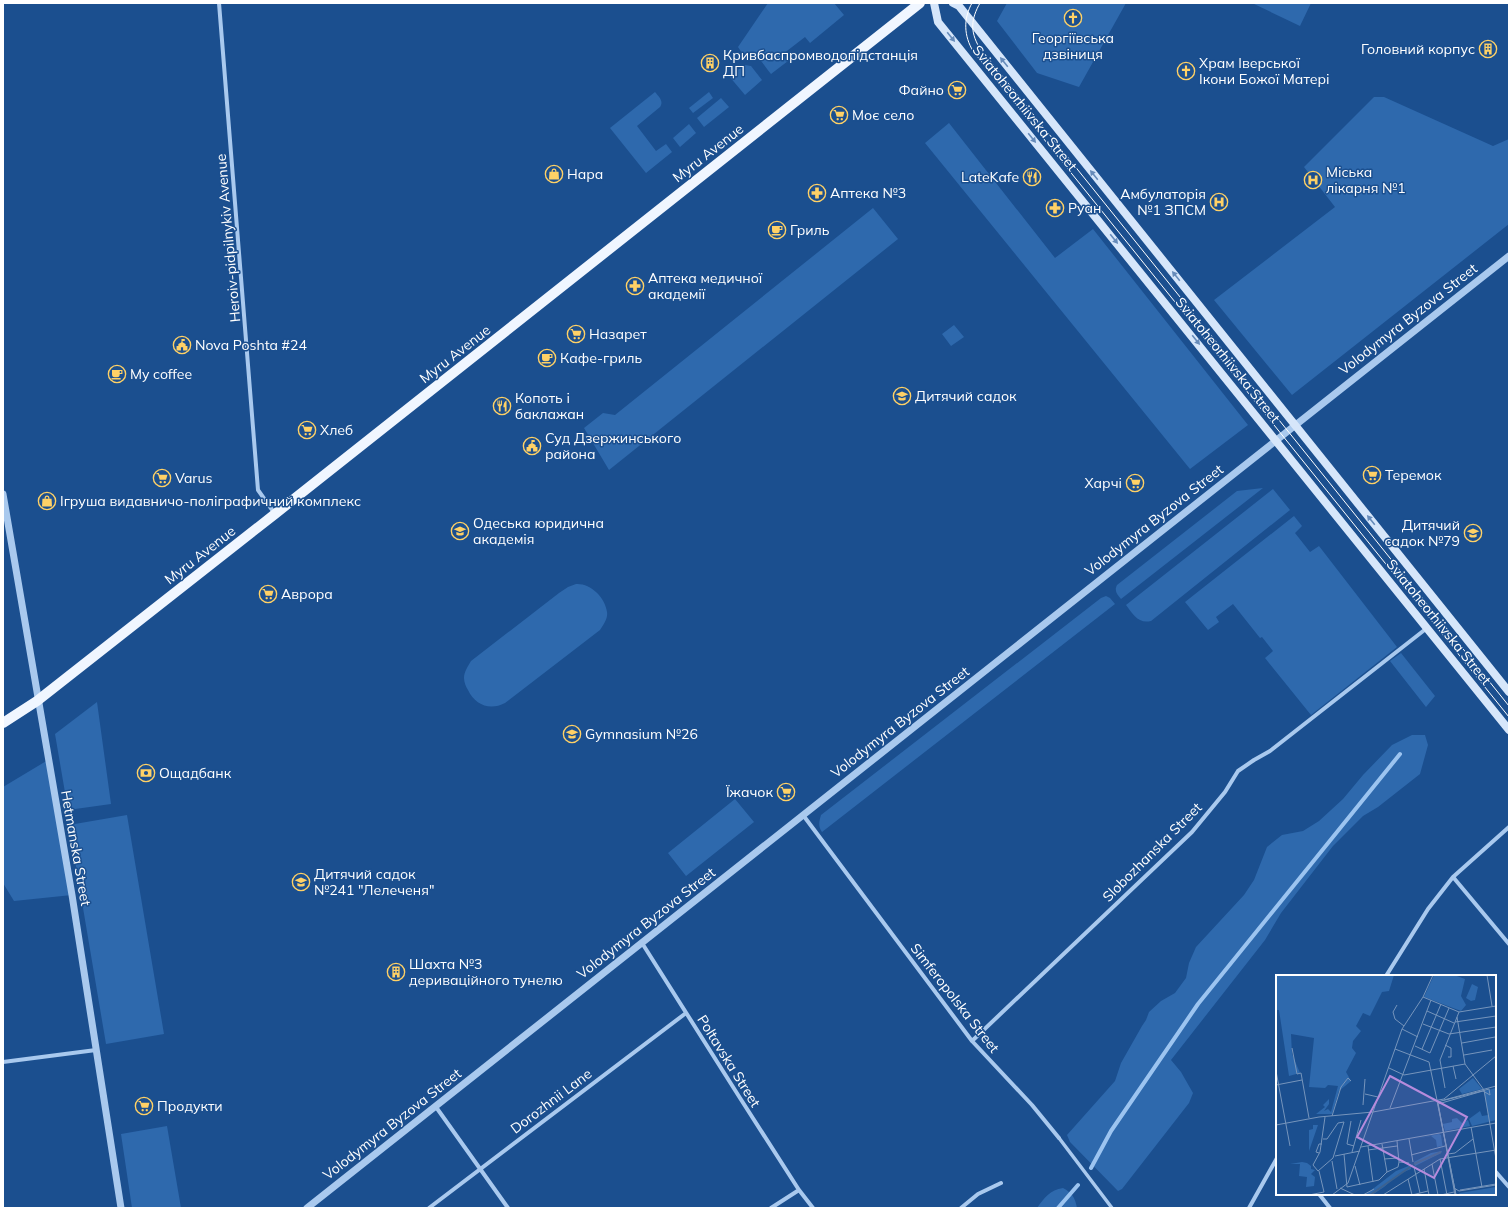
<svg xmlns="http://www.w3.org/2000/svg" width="1512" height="1211" font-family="Mulish,sans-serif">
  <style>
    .green { fill: #2e69ad }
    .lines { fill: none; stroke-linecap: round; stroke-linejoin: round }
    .stream { stroke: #9cc4f0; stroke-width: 4 }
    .pedestrian { stroke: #a9c9ee; stroke-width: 3.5 }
    .minor { stroke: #a9c9ee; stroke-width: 4 }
    .tertiary { stroke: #a9c9ee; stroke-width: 7 }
    .secondary { stroke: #d6e6fa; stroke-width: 8 }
    .primary { stroke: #f0f6ff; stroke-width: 10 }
    .tram { stroke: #fff; stroke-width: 1 }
    .oneway { fill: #668bba }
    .labels { text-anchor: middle; stroke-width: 3; stroke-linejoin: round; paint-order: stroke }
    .poi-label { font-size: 14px; fill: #fff; stroke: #1b4f8f; text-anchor: start }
    .street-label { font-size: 14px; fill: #fff; stroke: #1b4f8f }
    .inset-river { fill: none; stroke: #3c6290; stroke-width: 2 }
    .inset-road { fill: none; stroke: #7695bc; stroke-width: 1 }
    .view { fill: #b68bdc; fill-opacity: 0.15; stroke: #b68bdc; stroke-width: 2 }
    .inset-edge { fill: none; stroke: #fff; stroke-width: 2 }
  </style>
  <rect width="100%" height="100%" fill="#1b4f8f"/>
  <!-- green -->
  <path class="green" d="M 768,3 L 834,3 L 844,15 L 810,43 L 805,37 L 783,54 L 788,61 L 771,74 C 762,63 758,52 742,53 L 738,47 Z
    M 1007,3 L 1126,3 L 1079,87 L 1037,73 L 997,21 Z
    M 1252,3 L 1311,3 L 1300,26 Z
    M 745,65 L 751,66 L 762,80 L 745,95 L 729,76 Z
    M 655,92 C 659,97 664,101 660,107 L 637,126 L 656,151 L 666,144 L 672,152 L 646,173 L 610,128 Z
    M 709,92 L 713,98 L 693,113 L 689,108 Z
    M 1374,97 L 1384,97 L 1493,146 L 1509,139 L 1509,224 L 1292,395 L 1214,300 L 1335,207 L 1304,167 Z
    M 721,98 L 729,107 L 704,127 L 697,118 Z
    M 949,123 L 1055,258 L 1093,229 L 1248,425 L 1190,469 L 925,143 Z
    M 689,124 L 696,133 L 680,147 L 673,138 Z
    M 873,208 L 898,239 L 609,470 L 584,428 L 603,413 L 615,415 Z
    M 954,325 L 964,337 L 951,346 L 942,334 Z
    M 1263,488 L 1121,599 C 1117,594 1114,591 1117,585 L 1237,491 Z
    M 1273,489 L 1290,510 L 1151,621 C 1138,624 1133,614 1126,605 Z
    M 1294,516 L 1302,526 L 1295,533 L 1310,552 L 1319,546 L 1397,647 L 1311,715 L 1265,658 L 1273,651 L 1262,637 L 1260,638 L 1233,604 L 1216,617 L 1219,622 L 1208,630 L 1185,602 Z
    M 576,584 C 590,583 605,597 607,612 C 608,618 604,624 600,630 L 505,703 C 490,711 475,705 468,690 C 466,687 464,682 464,678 C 464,672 468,666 471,661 L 559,593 L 568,587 Z
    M 1106,596 L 1110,598 L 1115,604 L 822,832 C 818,826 819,822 821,815 L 1101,598 Z
    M 1401,653 L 1435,696 L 1426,707 L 1390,661 Z
    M 97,702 L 111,804 L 68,810 L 55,734 Z
    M 1412,735 L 1425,735 L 1428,745 L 1420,774 L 1378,807 L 1363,816 L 1333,846 L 1281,913 L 1265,940 L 1171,1060 L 1181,1072 L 1193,1093 L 1189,1103 L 1122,1189 L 1118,1191 L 1070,1142 L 1067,1135 L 1115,1081 L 1121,1063 L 1142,1026 L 1146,1020 L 1149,1012 L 1161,1001 L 1175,993 L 1186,978 L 1189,963 L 1196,947 L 1244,895 L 1254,880 L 1267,847 L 1282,835 L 1303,831 L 1319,821 L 1343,799 L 1363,775 L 1392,745 Z
    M 48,760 L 72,895 L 14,901 L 3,883 L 3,787 Z
    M 735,799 L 754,822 L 686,876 L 668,853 Z
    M 127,815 L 164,1034 L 106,1044 L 69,825 Z
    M 167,1126 L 181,1208 L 132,1208 L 121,1134 Z
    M 1063,1188 C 1072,1193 1075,1197 1077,1208 L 1037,1208 C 1044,1198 1050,1190 1063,1188 Z"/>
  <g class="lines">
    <!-- stream -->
    <path class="stream" d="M 1091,1168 L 1111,1131 L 1198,1004 L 1400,754
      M 1058,1208 L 1078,1185"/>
    <!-- pedestrian -->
    <path class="pedestrian" d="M 1059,1138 L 1112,1208"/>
    <!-- minor -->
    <path class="minor" d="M 219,3 L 258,490 L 275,514
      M 803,815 L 972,1041 L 1032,1105 L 1059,1138
      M 1453,877 L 1509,944
      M 642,943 L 740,1098 L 799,1190 L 813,1208
      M 1386,976 L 1428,909 L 1453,877 L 1509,827
      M 972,1041 L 1192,832 L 1225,792 L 1238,771 L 1254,760 L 1270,751 L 1427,628
      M 3,1062 L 96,1050
      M 436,1107 L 508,1208
      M 1495,1171 L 1509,1187
      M 1319,1194 L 1330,1208
      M 429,1208 L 686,1013
      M 771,1208 L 799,1190
      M 961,1208 L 978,1194 L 1001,1183
      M 1249,1208 L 1277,1158"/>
    <!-- tertiary -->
    <path class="tertiary" d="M 3,494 L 72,895 L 121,1208
      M 307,1208 L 1509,256"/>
    <!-- secondary -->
    <path class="secondary" d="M 934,3 L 938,22 L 1509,730
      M 953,3 L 959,6 L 1509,692"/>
    <!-- primary -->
    <path class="primary" d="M 3,723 L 37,701 L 275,514 L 920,3"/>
    <!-- tram -->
    <path class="tram" d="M 972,3 C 963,19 964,36 973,51 L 1509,717
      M 980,3 C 971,19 970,31 979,47 L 1509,706"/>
  </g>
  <!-- one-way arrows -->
  <defs><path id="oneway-solid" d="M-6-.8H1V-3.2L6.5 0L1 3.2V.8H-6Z"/></defs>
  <g class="oneway">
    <use href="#oneway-solid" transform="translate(951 37) rotate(51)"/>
    <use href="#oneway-solid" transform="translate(1004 62) rotate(-129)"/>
    <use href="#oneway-solid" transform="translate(1032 138) rotate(51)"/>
    <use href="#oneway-solid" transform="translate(1094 175) rotate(-129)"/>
    <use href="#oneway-solid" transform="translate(1114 239) rotate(51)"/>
    <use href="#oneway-solid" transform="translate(1176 276) rotate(-129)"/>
    <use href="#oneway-solid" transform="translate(1196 340) rotate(51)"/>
    <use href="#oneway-solid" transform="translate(1371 520) rotate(-129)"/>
  </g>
  <!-- icons -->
  <defs>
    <symbol id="church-ring" viewBox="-11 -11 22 22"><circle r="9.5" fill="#1b4f8f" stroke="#ffd166" stroke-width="1.5"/><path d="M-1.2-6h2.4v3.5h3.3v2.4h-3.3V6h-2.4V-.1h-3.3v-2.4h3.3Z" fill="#ffd166"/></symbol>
    <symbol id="building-ring" viewBox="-11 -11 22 22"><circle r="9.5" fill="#1b4f8f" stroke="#ffd166" stroke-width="1.5"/><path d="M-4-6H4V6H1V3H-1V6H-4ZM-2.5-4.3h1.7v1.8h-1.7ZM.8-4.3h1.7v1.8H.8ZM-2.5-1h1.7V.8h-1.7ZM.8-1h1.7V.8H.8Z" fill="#ffd166"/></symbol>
    <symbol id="supermarket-ring" viewBox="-11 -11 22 22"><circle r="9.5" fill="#1b4f8f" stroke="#ffd166" stroke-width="1.5"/><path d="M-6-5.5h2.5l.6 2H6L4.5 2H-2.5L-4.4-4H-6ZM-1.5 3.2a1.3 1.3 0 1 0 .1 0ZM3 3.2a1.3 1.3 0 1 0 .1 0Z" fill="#ffd166"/></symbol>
    <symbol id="shop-ring" viewBox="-11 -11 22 22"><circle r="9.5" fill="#1b4f8f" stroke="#ffd166" stroke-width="1.5"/><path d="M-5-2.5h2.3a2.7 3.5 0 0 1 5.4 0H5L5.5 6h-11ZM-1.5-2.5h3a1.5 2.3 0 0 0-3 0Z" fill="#ffd166"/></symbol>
    <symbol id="restaurant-ring" viewBox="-11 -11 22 22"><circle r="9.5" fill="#1b4f8f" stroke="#ffd166" stroke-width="1.5"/><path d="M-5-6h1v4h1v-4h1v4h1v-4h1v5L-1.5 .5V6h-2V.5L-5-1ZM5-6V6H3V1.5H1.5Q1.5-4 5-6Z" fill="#ffd166"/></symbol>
    <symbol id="hospital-ring" viewBox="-11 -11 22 22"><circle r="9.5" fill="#1b4f8f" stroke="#ffd166" stroke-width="1.5"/><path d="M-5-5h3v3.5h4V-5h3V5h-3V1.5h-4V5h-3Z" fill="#ffd166"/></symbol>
    <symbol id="pharmacy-ring" viewBox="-11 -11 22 22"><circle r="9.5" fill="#1b4f8f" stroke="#ffd166" stroke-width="1.5"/><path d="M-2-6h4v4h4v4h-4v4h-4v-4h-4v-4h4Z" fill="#ffd166"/></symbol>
    <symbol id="cafe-ring" viewBox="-11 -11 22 22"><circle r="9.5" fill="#1b4f8f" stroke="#ffd166" stroke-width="1.5"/><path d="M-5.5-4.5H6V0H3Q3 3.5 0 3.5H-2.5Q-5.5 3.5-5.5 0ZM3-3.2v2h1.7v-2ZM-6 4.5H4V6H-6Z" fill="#ffd166"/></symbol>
    <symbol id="civic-ring" viewBox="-11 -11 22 22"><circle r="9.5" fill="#1b4f8f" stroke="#ffd166" stroke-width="1.5"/><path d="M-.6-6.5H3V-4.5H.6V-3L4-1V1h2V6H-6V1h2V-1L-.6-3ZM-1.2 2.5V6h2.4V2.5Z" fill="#ffd166"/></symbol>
    <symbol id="school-ring" viewBox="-11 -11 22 22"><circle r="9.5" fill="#1b4f8f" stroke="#ffd166" stroke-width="1.5"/><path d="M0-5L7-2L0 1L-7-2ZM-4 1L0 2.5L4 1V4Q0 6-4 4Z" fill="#ffd166"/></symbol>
    <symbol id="university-ring" viewBox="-11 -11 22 22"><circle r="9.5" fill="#1b4f8f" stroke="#ffd166" stroke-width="1.5"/><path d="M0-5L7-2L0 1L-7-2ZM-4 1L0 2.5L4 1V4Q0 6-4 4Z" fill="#ffd166"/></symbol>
    <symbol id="bank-ring" viewBox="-11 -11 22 22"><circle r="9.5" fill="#1b4f8f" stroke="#ffd166" stroke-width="1.5"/><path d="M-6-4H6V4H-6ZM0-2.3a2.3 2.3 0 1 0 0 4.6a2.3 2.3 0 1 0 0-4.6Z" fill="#ffd166"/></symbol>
  </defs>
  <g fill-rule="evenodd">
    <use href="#church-ring" x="1063" y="8" width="20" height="20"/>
    <use href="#building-ring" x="1478" y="39" width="20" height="20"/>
    <use href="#building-ring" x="700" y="53" width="20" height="20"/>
    <use href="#church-ring" x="1176" y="61" width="20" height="20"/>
    <use href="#supermarket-ring" x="947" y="80" width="20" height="20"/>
    <use href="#supermarket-ring" x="829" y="105" width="20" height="20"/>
    <use href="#shop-ring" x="544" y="164" width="20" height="20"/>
    <use href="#restaurant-ring" x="1022" y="167" width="20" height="20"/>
    <use href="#hospital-ring" x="1303" y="170" width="20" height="20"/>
    <use href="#pharmacy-ring" x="807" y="183" width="20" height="20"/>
    <use href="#hospital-ring" x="1209" y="192" width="20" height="20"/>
    <use href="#pharmacy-ring" x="1045" y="198" width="20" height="20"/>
    <use href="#cafe-ring" x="767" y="220" width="20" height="20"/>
    <use href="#pharmacy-ring" x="625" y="276" width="20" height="20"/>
    <use href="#supermarket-ring" x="566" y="324" width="20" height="20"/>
    <use href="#civic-ring" x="172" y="335" width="20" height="20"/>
    <use href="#cafe-ring" x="537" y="348" width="20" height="20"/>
    <use href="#cafe-ring" x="107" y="364" width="20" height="20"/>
    <use href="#school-ring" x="892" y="386" width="20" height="20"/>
    <use href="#restaurant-ring" x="492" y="396" width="20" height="20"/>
    <use href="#supermarket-ring" x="297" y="420" width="20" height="20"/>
    <use href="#civic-ring" x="522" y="436" width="20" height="20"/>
    <use href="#supermarket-ring" x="1362" y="465" width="20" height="20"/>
    <use href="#supermarket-ring" x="152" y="468" width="20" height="20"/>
    <use href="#supermarket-ring" x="1125" y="473" width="20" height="20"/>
    <use href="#shop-ring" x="37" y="491" width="20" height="20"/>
    <use href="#university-ring" x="450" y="521" width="20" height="20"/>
    <use href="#school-ring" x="1463" y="523" width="20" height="20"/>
    <use href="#supermarket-ring" x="258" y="584" width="20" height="20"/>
    <use href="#school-ring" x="562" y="724" width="20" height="20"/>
    <use href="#bank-ring" x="136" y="763" width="20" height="20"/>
    <use href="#supermarket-ring" x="776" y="782" width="20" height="20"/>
    <use href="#school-ring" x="291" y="872" width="20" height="20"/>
    <use href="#building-ring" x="386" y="962" width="20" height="20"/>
    <use href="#supermarket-ring" x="134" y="1096" width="20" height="20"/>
  </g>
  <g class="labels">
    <!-- poi labels -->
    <g class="poi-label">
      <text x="1073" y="43" text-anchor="middle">Георгіївська<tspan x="1073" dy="16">дзвіниця</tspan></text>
      <text x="1475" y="54" text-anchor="end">Головний корпус</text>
      <text x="723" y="60">Кривбаспромводопідстанція<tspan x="723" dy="16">ДП</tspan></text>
      <text x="1199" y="68">Храм Іверської<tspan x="1199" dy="16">Ікони Божої Матері</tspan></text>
      <text x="944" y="95" text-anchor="end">Файно</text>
      <text x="852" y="120">Моє село</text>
      <text x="1326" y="177">Міська<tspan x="1326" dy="16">лікарня №1</tspan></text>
      <text x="567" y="179">Нара</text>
      <text x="1019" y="182" text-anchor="end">LateKafe</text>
      <text x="830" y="198">Аптека №3</text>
      <text x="1206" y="199" text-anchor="end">Амбулаторія<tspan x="1206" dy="16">№1 ЗПСМ</tspan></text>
      <text x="1068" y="213">Руан</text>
      <text x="790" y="235">Гриль</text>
      <text x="648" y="283">Аптека медичної<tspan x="648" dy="16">академії</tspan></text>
      <text x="589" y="339">Назарет</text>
      <text x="195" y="350">Nova Poshta #24</text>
      <text x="560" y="363">Кафе-гриль</text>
      <text x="130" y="379">My coffee</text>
      <text x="915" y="401">Дитячий садок</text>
      <text x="515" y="403">Копоть і<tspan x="515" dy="16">баклажан</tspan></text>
      <text x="320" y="435">Хлеб</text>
      <text x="545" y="443">Суд Дзержинського<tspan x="545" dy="16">района</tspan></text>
      <text x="1385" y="480">Теремок</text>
      <text x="175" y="483">Varus</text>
      <text x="1122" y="488" text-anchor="end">Харчі</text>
      <text x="60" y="506">Ігруша видавничо-поліграфичний комплекс</text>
      <text x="473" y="528">Одеська юридична<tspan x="473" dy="16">академія</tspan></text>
      <text x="1460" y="530" text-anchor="end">Дитячий<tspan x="1460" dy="16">садок №79</tspan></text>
      <text x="281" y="599">Аврора</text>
      <text x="585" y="739">Gymnasium №26</text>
      <text x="159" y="778">Ощадбанк</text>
      <text x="773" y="797" text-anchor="end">Їжачок</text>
      <text x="314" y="879">Дитячий садок<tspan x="314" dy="16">№241 "Лелеченя"</tspan></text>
      <text x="409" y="969">Шахта №3<tspan x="409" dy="16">дериваційного тунелю</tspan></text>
      <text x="157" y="1111">Продукти</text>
    </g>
    <!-- street labels -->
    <g class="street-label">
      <text transform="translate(1025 108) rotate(51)" y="5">Sviatoheorhiivska Street</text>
      <text transform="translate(708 153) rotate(-38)" y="5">Myru Avenue</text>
      <text transform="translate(228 238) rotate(-95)" y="5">Heroiv-pidpilnykiv Avenue</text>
      <text transform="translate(1408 319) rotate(-38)" y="5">Volodymyra Byzova Street</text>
      <text transform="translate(455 354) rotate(-38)" y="5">Myru Avenue</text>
      <text transform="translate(1228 360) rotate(51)" y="5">Sviatoheorhiivska Street</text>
      <text transform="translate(1154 520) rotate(-38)" y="5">Volodymyra Byzova Street</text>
      <text transform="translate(200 555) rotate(-38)" y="5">Myru Avenue</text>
      <text transform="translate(1439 622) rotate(51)" y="5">Sviatoheorhiivska Street</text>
      <text transform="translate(900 722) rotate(-38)" y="5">Volodymyra Byzova Street</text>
      <text transform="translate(76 848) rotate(80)" y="5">Hetmanska Street</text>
      <text transform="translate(1152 852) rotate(-45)" y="5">Slobozhanska Street</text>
      <text transform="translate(646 923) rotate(-38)" y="5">Volodymyra Byzova Street</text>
      <text transform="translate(955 998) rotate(52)" y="5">Simferopolska Street</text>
      <text transform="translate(729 1061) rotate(58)" y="5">Poltavska Street</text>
      <text transform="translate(551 1101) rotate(-37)" y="5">Dorozhnii Lane</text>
      <text transform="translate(392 1124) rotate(-38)" y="5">Volodymyra Byzova Street</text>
    </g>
  </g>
  <!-- overview -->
  <g transform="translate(1276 975)">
    <rect width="220" height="220" fill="#1b4f8f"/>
    <path d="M 0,0 L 118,0 L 113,16 L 106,17 L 94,41 L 87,38 L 80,51 L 85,56 L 77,66 L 76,73 L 80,78 L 70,97 L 75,106 L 63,116 L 56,139 L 40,139 L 49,132 L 47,130 L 53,124 L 53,129 L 48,136 L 52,134 L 55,137 L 62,111 L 52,110 L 49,113 L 33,112 L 38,63 L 15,59 L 16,79 L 24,98 L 13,101 L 3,35 L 0,35 ZM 158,0 L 178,0 L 189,4 L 185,21 L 190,30 L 185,36 L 148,22 ZM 196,9 L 202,12 L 199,25 L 195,26 L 190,23 ZM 197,103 L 206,114 L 186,119 L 183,114 ZM 220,113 L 220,145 L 196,151 L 193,144 L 204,136 L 206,141 L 212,140 L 208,116 ZM 181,143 L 186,148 L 192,145 L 194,151 L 169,156 L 167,149 L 176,147 L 176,144 ZM 37,150 L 42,150 L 33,176 L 33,155 L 37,154 ZM 163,159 L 165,160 L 167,175 L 166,171 L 161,172 L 160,165 L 155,161 L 133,165 ZM 166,176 L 165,178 L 139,191 L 138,187 L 155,178 ZM 26,187 L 31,188 L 35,191 L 35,194 L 39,195 L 35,199 L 39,202 L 38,211 L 30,212 L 31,202 L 23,201 L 24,189 L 14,189 ZM 135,190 L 135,194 L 123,199 L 108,212 L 96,220 L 89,220 L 120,196 ZM 220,212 L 220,220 L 181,220 L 184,218 Z" fill="#2e69ad"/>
    <path class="inset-river" d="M 138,189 L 165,177M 94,220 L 137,190"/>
    <path class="inset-road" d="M 211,0 L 216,31M 147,22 L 183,37 L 220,31M 121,30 L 117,37 L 119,44 L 128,51M 151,36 L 178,48M 181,42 L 189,89 L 208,115 L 220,184M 179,47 L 220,41M 147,49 L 173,59 L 220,52M 126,54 L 142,62M 186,68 L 219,62M 169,70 L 175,73 L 175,82 L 172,82M 139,71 L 154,78 L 173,33M 16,73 L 21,99 L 25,98 L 33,143M 119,74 L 153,87M 146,74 L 165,29M 188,80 L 216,75M 153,87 L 161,125M 177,91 L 180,104M 113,93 L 128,100 L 189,89M 0,96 L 14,171M 0,110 L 26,105M 169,113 L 164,85 L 183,37M 89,119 L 102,122M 168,125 L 220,111M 161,126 L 180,220M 87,130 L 89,104M 114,133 L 155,25M 56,141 L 65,112 L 72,103 L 75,106M 75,146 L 71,169 L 78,171M 0,150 L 43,142 L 97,137 L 168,124 L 220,81M 195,152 L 206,212M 47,164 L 51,164 L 62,148 L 68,147 L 57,183 L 42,196 L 37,190 L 44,177 L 49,142M 133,164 L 137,187M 121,166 L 123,187M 106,169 L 111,197M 92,171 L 97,207M 85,172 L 220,148M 92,175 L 121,171M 76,177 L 85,145M 43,178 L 40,177 L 43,169 L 46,169M 68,179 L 71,212 L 103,205 L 111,197 L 122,192 L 123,187 L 133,188M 172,179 L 179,178 L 197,164M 135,180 L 169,171M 59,181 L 84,176M 108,184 L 122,183M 164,184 L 171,220M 56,186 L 61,214M 156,189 L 162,220M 79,191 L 84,210M 138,192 L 144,218M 148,194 L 153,220M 132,204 L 136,220M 64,213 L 79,220M 178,213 L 183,216 L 220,210M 184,215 L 220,209M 33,220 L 48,217 L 43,196M 56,220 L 72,208 L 126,54 L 147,22 L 157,0M 87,220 L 98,214M 107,220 L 164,184 L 220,175M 136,220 L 152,216M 165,220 L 178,217M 179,220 L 162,128 L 163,127 L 165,126 L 206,116 L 213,114 L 214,120 L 207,116 L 162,129 L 180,220"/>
    <path class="view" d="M 114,101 L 191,142 L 158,203 L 81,162 Z"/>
    <rect width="220" height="220" class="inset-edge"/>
  </g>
  <!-- border -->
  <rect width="1512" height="1211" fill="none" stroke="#ffffff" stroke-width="8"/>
</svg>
